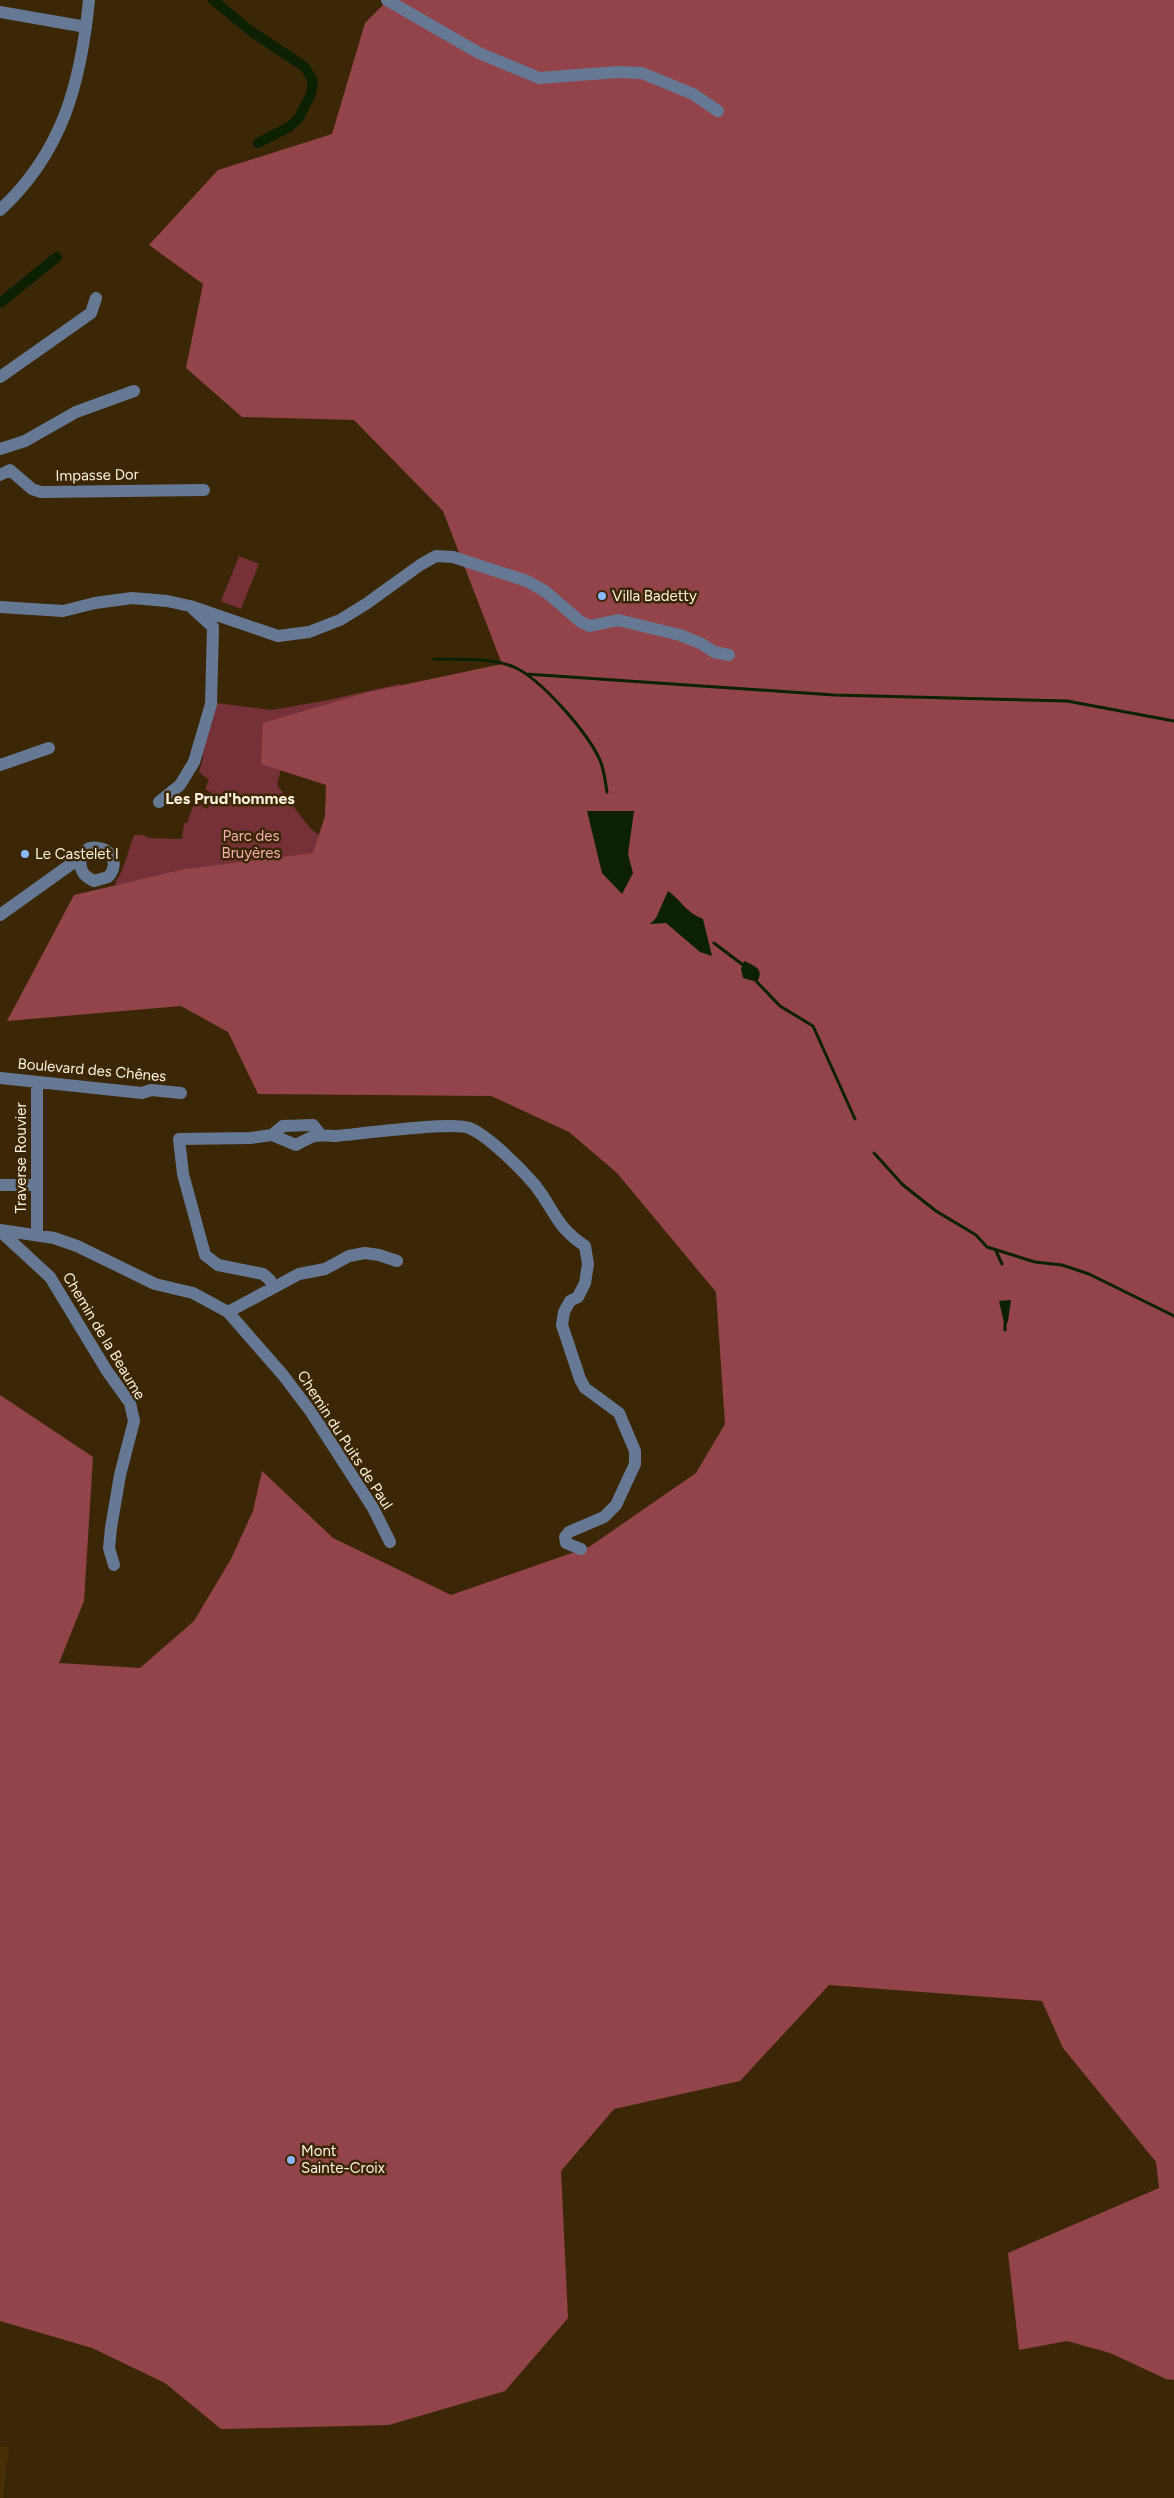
<svg xmlns="http://www.w3.org/2000/svg" width="1174" height="2498" font-family="Figtree,sans-serif">
  <style>
    .built { fill: #472f07 }
    .green { fill: #763138 }
    .forest { fill: #93444b }
    .water { fill: #0b2101 }
    .lines { fill: none; stroke-linecap: round; stroke-linejoin: round }
    .stream { stroke: #0b2101; stroke-width: 3 }
    .canal { stroke: #0b2101; stroke-width: 10 }
    .minor { stroke: #667994; stroke-width: 12 }
    .poi-dot { fill: #8abafc; stroke: #3b2706; stroke-width: 2 }
    .labels { text-anchor: middle; stroke-width: 5; stroke-linejoin: round; paint-order: stroke }
    .street-label { font-size: 15px; fill: #fef1df; stroke: #3b2706 }
    .poi-label { font-size: 15px; fill: #fef1df; stroke: #3b2706; text-anchor: start }
    .park-label { font-size: 15px; fill: #f4aeb1; stroke: #3b2706 }
    .neighbourhood-label { font-size: 16px; font-weight: bold; fill: #fef1df; stroke: #3b2706 }
  </style>
  <rect width="100%" height="100%" fill="#3b2706"/>
  <!-- built -->
  <path class="built" d="M 0,2447 L 9,2447 L 3,2498 L 0,2498 Z"/>
  <!-- green -->
  <path class="green" d="M 239,556 L 259,564 L 241,609 L 221,601 Z
    M 400,684 L 409,721 L 282,764 L 277,785 L 310,828 L 357,866 L 135,923 L 115,883 L 122,871 L 134,835 L 143,835 L 149,838 L 182,839 L 184,823 L 187,823 L 195,801 L 207,809 L 215,795 L 205,789 L 209,780 L 199,772 L 203,758 L 201,748 L 216,703 L 271,710 L 323,701 Z"/>
  <!-- forest -->
  <path class="forest" d="M 388,0 L 1174,0 L 1174,2380 L 1166,2379 L 1110,2353 L 1067,2341 L 1019,2350 L 1008,2253 L 1159,2188 L 1156,2162 L 1063,2048 L 1042,2001 L 829,1985 L 740,2081 L 614,2109 L 561,2171 L 568,2318 L 505,2391 L 389,2425 L 221,2429 L 165,2383 L 92,2348 L 0,2321 L 0,1395 L 93,1457 L 84,1601 L 59,1663 L 140,1668 L 194,1621 L 231,1559 L 253,1511 L 262,1471 L 333,1538 L 451,1595 L 589,1547 L 696,1473 L 725,1424 L 716,1292 L 617,1173 L 569,1132 L 491,1096 L 258,1094 L 228,1032 L 181,1006 L 7,1021 L 74,895 L 185,869 L 313,853 L 325,816 L 326,785 L 261,764 L 263,723 L 365,693 L 502,664 L 443,511 L 354,420 L 242,417 L 186,368 L 203,284 L 149,245 L 218,170 L 332,134 L 365,23 Z"/>
  <!-- water -->
  <path class="water" d="M 587,811 L 634,811 L 628,854 L 633,873 L 622,894 L 602,873 Z
    M 668,891 C 683,902 683,910 703,919 L 712,956 L 700,952 L 666,923 L 650,924 L 656,918 Z
    M 744,961 C 754,966 765,968 757,982 L 743,978 L 741,969 Z
    M 1011,1300 L 1008,1321 L 1005,1327 L 999,1301 Z"/>
  <g class="lines">
    <!-- stream -->
    <path class="stream" d="M 434,659 C 460,660 489,657 514,667 C 541,679 586,731 599,758 C 604,768 605,780 607,792
      M 526,674 L 834,695 L 1067,701 L 1174,721
      M 714,943 L 743,965
      M 757,982 L 780,1006 L 813,1026 L 855,1119
      M 874,1153 L 903,1185 L 936,1211 L 976,1235 L 987,1247 L 1035,1262 L 1062,1265 L 1089,1274 L 1174,1316
      M 996,1251 L 1002,1264
      M 1005,1330 L 1005,1323"/>
    <!-- canal -->
    <path class="canal" d="M 213,0 L 252,32 L 305,67 L 313,81 L 311,94 L 298,119 L 289,127 L 258,143
      M 0,303 L 57,257"/>
    <!-- minor -->
    <path class="minor" d="M 387,0 L 479,53 L 539,78 L 618,72 L 642,73 L 693,94 L 718,111
      M 0,12 L 86,27
      M 0,210 C 63,152 81,82 89,0
      M 0,377 L 91,313 L 96,298
      M 0,449 L 25,441 L 76,412 L 134,391
      M 0,475 L 10,470 L 32,489 L 41,492 L 204,490
      M 190,606 L 278,636 L 309,632 L 340,620 L 366,604 L 420,565 L 436,556 L 453,557 L 527,581 L 546,592 L 581,622 L 590,626 L 618,620 L 680,635 L 702,644 L 714,652 L 729,655
      M 0,607 L 63,611 L 95,603 L 132,598 L 167,601 L 190,606 L 213,627 L 211,704 L 194,762 L 180,785 L 159,802
      M 0,765 L 49,748
      M 0,915 L 81,857 L 89,848 C 108,844 122,862 108,877 L 94,881 C 83,876 79,870 81,857
      M 0,1078 L 142,1093 L 151,1090 L 181,1093
      M 272,1135 L 283,1126 L 313,1125 L 320,1134
      M 0,1185 L 36,1185
      M 0,1230 L 54,1238 L 77,1246 L 155,1284 L 193,1293 L 228,1312 L 283,1375 L 311,1412 L 373,1508 L 390,1542
      M 0,1231 L 50,1277 L 107,1371 L 130,1403 L 134,1421 L 120,1475 L 111,1528 L 109,1548 L 114,1565
      M 37,1235 L 37,1082
      M 273,1288 L 270,1280 L 263,1274 L 218,1265 L 205,1255 L 183,1174 L 179,1139 L 250,1138 L 272,1135 L 296,1145 C 316,1134 314,1135 336,1136 C 359,1134 453,1121 469,1128 C 488,1135 522,1170 535,1185 C 555,1211 556,1227 585,1246 L 588,1264 L 585,1283 L 578,1297 L 570,1301 L 564,1312 L 562,1325 L 580,1379 L 585,1388 L 619,1413 L 635,1451 L 635,1464 L 616,1505 L 604,1517 L 569,1532 L 565,1537 L 566,1543 L 581,1549
      M 228,1312 L 299,1274 L 325,1269 L 349,1256 L 365,1253 L 379,1255 L 397,1261"/>
  </g>
  <!-- markers -->
  <g class="poi-dot">
    <circle cx="602" cy="596" r="5"/>
    <circle cx="25" cy="854" r="5"/>
    <circle cx="291" cy="2160" r="5"/>
  </g>
  <g class="labels">
    <!-- street labels -->
    <g class="street-label">
      <text transform="translate(97 475) rotate(-1)" y="5">Impasse Dor</text>
      <text transform="translate(92 1070) rotate(5)" y="5">Boulevard des Chênes</text>
      <text transform="translate(21 1158) rotate(-90)" y="5">Traverse Rouvier</text>
      <text transform="translate(104 1336) rotate(59)" y="5">Chemin de la Beaume</text>
      <text transform="translate(345 1440) rotate(57)" y="5">Chemin du Puits de Paul</text>
    </g>
    <!-- poi labels -->
    <g class="poi-label">
      <text x="612" y="601">Villa Badetty</text>
      <text x="35" y="859">Le Castelet I</text>
      <text x="301" y="2156">Mont<tspan x="301" dy="17">Sainte-Croix</tspan></text>
    </g>
    <!-- park labels -->
    <g class="park-label">
      <text x="251" y="841">Parc des<tspan x="251" dy="17">Bruyères</tspan></text>
    </g>
    <!-- neighbourhood labels -->
    <g class="neighbourhood-label">
      <text x="230" y="804">Les Prud'hommes</text>
    </g>
  </g>
</svg>
